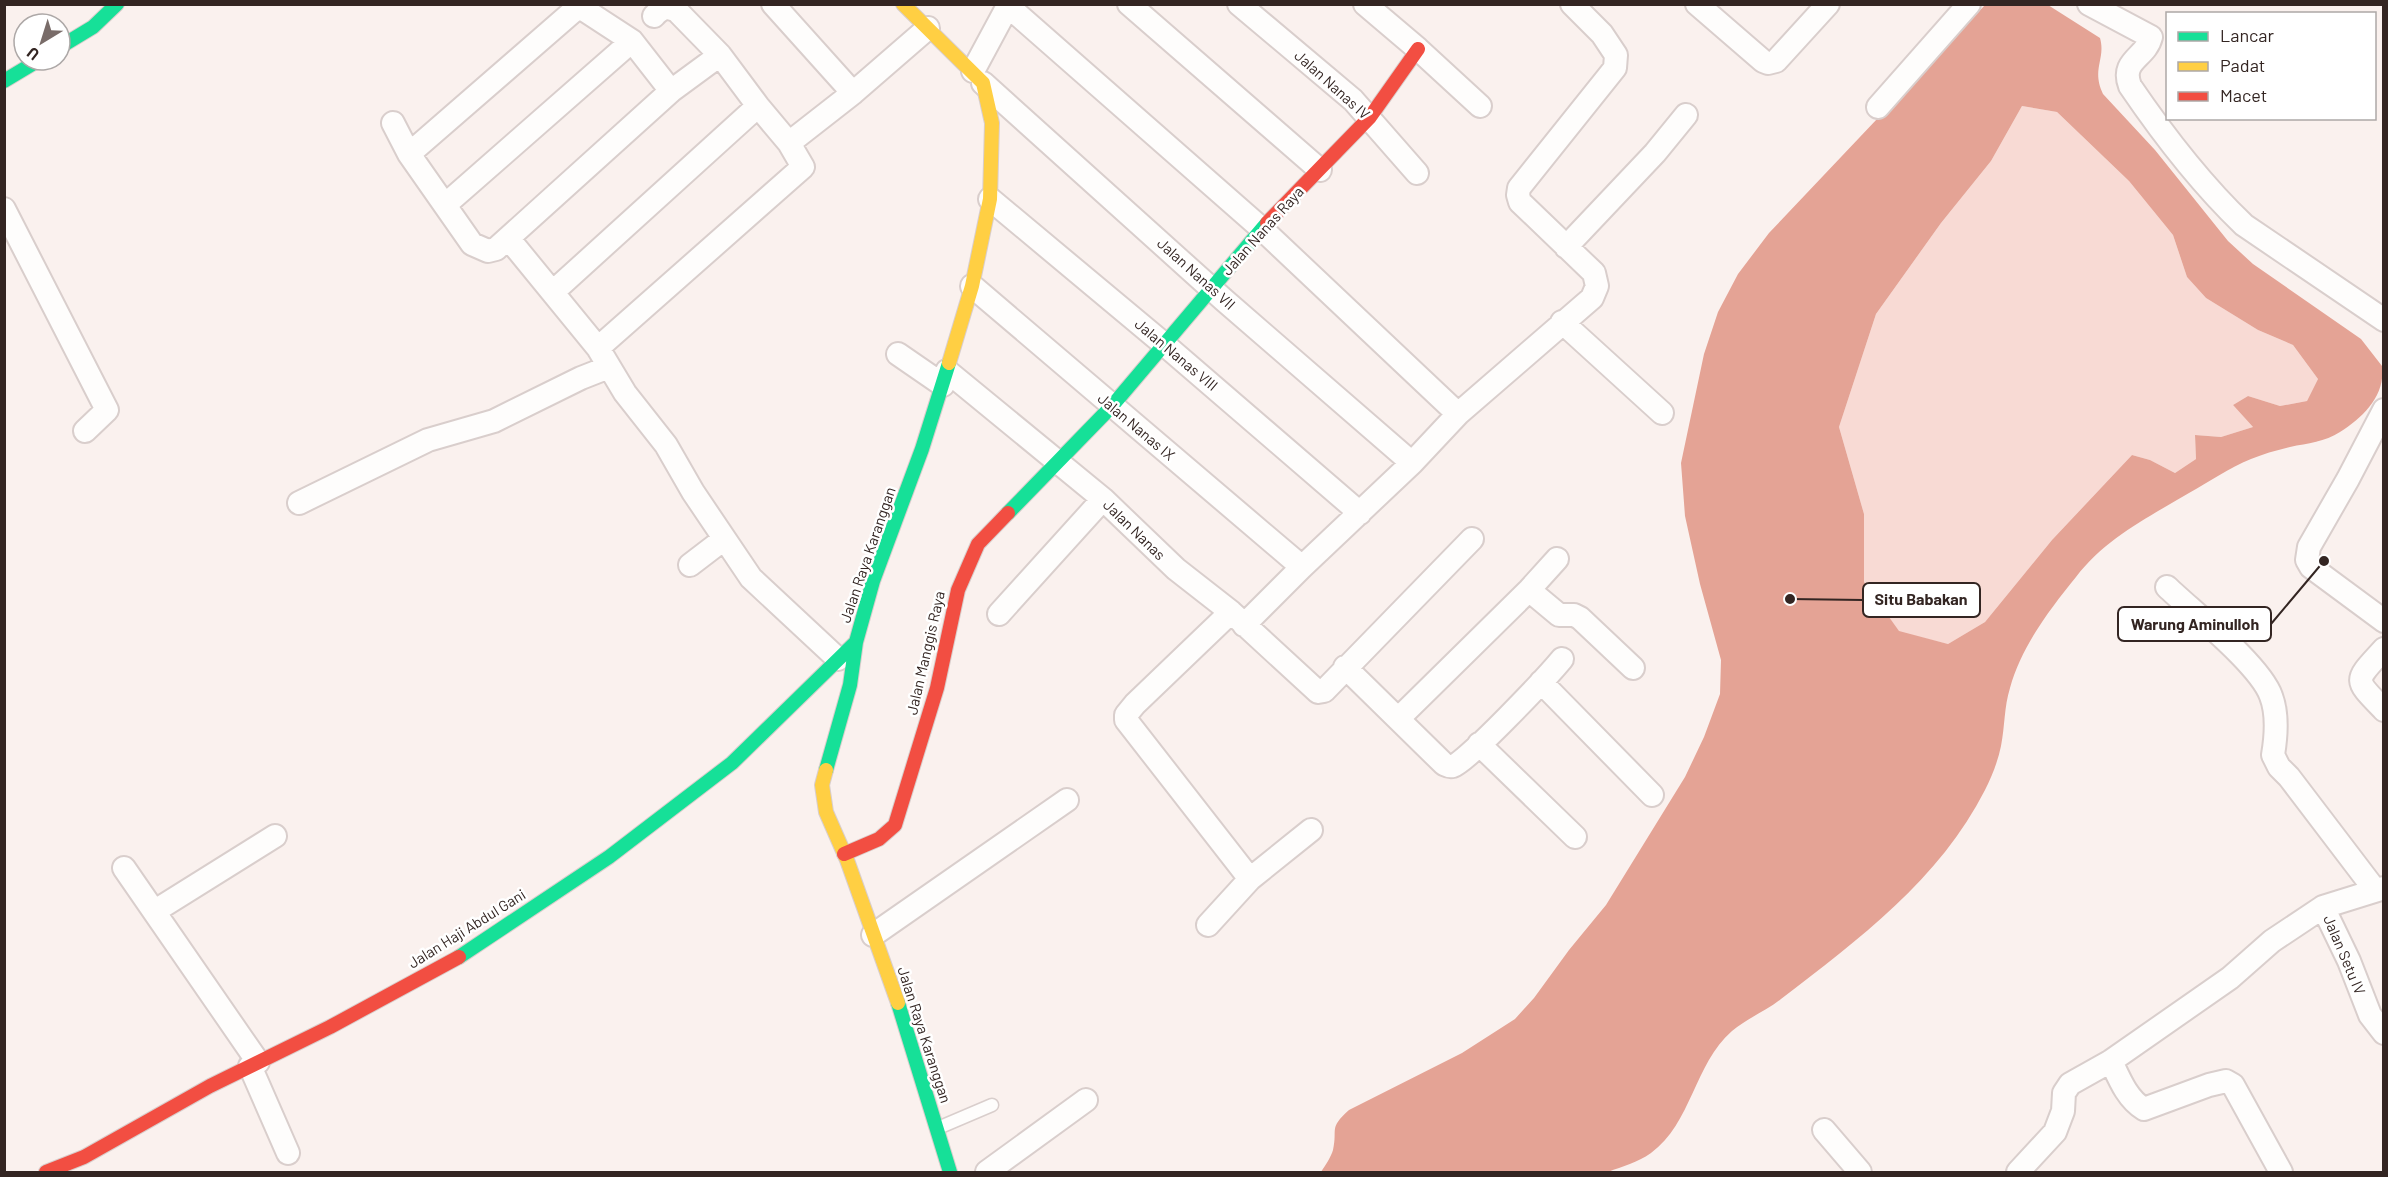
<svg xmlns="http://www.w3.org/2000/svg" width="2388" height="1177" font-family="Barlow,sans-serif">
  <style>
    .green { fill: #f8dad4 }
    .water { fill: #e4a395; fill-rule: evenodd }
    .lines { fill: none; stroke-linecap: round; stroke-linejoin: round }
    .lane-casing { stroke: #d9cecc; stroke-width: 15 }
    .street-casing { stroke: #d9cecc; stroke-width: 26 }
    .fast-casing { stroke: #d9cecc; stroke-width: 16 }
    .slow-casing { stroke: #d9cecc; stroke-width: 16 }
    .jam-casing { stroke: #d9cecc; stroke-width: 16 }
    .lane { stroke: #fefdfc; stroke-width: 12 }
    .street { stroke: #fefdfc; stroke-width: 22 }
    .fast { stroke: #16e098; stroke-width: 14 }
    .slow { stroke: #ffcf43; stroke-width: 14 }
    .jam { stroke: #f24e42; stroke-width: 14 }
    .labels { text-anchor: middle; stroke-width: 5; stroke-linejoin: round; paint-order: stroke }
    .street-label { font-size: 15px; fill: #332522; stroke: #fff }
    .leader { fill: none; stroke: #332522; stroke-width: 2 }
    .callout-dot { fill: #332522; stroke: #fff; stroke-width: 2 }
    .callout { fill: #fff; stroke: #332522; stroke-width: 2 }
    .callout-label { font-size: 16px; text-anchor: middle; font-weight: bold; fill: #332522 }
  </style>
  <rect width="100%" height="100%" fill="#faf1ee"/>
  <!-- green -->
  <path class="green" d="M 2022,106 L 2057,112 L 2129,181 L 2173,235 L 2187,277 L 2206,298 L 2258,330 L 2293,345 L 2318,379 L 2307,401 L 2280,406 L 2248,396 L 2233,405 L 2253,427 L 2221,437 L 2195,435 L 2196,459 L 2175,473 L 2150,460 L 2132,455 L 2052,540 L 1985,622 L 1948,644 L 1899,632 L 1864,582 L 1864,514 L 1839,427 L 1876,314 L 1941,223 L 1991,161 Z"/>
  <!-- water -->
  <path class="water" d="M 1985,5 L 2048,5 L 2100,38 C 2106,59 2091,69 2103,94 L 2155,150 L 2228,241 L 2253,264 L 2361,339 L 2382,366 C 2386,395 2363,418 2340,432 C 2325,442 2308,443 2290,447 C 2277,450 2263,454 2251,459 C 2229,468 2209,482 2189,493 C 2147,518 2106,538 2076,577 C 2050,609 2021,647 2010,688 C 2004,707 2005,726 2001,746 C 1998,761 1992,776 1985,790 C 1940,879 1858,940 1781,999 C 1766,1011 1746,1019 1732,1031 C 1694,1064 1692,1123 1651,1153 C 1637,1163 1623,1166 1608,1172 L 1321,1172 C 1325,1166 1331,1157 1333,1150 C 1338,1128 1328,1129 1349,1110 L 1462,1053 L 1515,1019 L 1534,998 L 1569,950 L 1606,905 L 1685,777 L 1704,737 L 1720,694 L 1721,660 L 1700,584 L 1685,516 L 1681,463 L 1704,354 L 1718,312 L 1738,274 L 1769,233 ZM 2022,106 L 2057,112 L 2129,181 L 2173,235 L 2187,277 L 2206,298 L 2258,330 L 2293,345 L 2318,379 L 2307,401 L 2280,406 L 2248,396 L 2233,405 L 2253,427 L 2221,437 L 2195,435 L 2196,459 L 2175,473 L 2150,460 L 2132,455 L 2052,540 L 1985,622 L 1948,644 L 1899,631 L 1864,582 L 1864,514 L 1839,427 L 1876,314 L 1941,223 L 1991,161 Z"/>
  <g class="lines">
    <defs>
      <path id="lane" d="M 938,1128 L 992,1105"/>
      <path id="street" d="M 773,4 L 853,93
        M 1129,4 L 1320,170
        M 1239,4 L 1353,100 L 1417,173
        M 1365,4 L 1418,49 L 1480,106
        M 1697,4 L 1763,61 L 1768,63 L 1776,61 L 1828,4
        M 2089,4 L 2151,37 C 2146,58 2120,60 2130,86 C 2164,136 2200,183 2244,225 L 2384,320
        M 1008,6 L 1262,229 L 1458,414
        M 973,71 L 1009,4
        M 983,83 L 1224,300 L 1412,463
        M 1878,107 L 1969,4
        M 393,123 L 409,154 L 472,244 L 488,251 L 496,249 L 671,91 L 720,55
        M 789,143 L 853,93 L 928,28
        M 409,154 L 577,8 L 583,9 L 632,41 L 671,91
        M 990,199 L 1165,345 L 1360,513
        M 445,205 L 632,41
        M 4,209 L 107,410 L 85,431
        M 508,238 L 598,348 L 625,393 L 666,445 L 693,492 L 751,578 L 838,659
        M 1566,247 L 1655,153 L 1686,115
        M 972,286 L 1302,567
        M 554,291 L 758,106
        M 1562,322 L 1662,413
        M 598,348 L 803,167 L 789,143 L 758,106 L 720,55 L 677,11 C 667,6 661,8 654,16
        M 898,354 L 943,385
        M 947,371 L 1103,499 L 1176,569 L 1231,612 L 1318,692 L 1324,691 L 1472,539
        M 2384,410 L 2348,479 L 2309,547 L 2307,560 L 2311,567 L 2384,621
        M 299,503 L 428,440 L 494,421 L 581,378 L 609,367
        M 690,565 L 724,539
        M 2167,587 C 2193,612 2260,665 2271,696 C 2278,714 2276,737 2273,755 L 2279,767 L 2289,777 L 2375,890
        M 1529,590 L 1559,615 L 1574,615 L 1580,618 L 1633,668
        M 1231,612 L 1135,704 L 1126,715 L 1126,720 L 1250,879
        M 999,614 L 1103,499
        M 1244,625 L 1302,567 L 1412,463 L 1458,414 L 1592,298 L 1597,286 L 1594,273 L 1520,202 L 1518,195 L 1519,188 L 1615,68 L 1616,55 L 1602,34 L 1572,4
        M 2384,649 C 2354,682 2353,678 2384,710
        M 1345,667 L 1444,764 C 1448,766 1449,767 1453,766 C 1467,762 1548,676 1562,659
        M 1541,682 L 1652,795
        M 1399,718 L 1529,590 L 1557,559
        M 1479,744 L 1575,837
        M 124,868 L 258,1062
        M 2323,907 L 2349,961 L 2370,1015 L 2384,1033
        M 155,911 L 275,836
        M 1208,925 L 1250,879 L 1311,830
        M 873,935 L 1067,800
        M 2111,1061 C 2119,1078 2127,1099 2144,1109 L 2209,1085 L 2226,1081 L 2233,1085 L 2281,1172
        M 250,1066 L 288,1153
        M 1824,1130 L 1860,1172
        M 987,1172 L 1086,1100
        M 2018,1172 L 2055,1132 L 2063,1111 L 2064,1093 L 2070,1084 L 2111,1061 L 2230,978 L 2272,941 L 2323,907 L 2384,888"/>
      <path id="fast" d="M 60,47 L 93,27 L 117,4
        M 4,81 L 39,60
        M 1008,513 L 1112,406 L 1267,223
        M 826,770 L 850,685 L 856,642 L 873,581 L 922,449 L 949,363
        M 459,957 L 609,857 L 732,763 L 856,642
        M 898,1003 L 950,1172"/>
      <path id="slow" d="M 903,4 L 983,83 L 992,123 L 990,199 L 972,286 L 949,363
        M 826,770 L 822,785 L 826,812 L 847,860 L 898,1003"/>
      <path id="jam" d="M 1267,223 L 1370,117 L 1418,49
        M 844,854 L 879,839 L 895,825 L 937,688 L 958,590 L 978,544 L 1008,513
        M 46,1172 L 84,1157 L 210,1086 L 330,1027 L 459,957"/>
    </defs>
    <!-- lane casing -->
    <use href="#lane" class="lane-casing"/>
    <!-- street casing -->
    <use href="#street" class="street-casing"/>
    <!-- fast casing -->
    <use href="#fast" class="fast-casing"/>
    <!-- slow casing -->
    <use href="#slow" class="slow-casing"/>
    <!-- jam casing -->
    <use href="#jam" class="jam-casing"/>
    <!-- lane -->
    <use href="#lane" class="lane"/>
    <!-- street -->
    <use href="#street" class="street"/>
    <!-- fast -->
    <use href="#fast" class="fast"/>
    <!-- slow -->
    <use href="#slow" class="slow"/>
    <!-- jam -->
    <use href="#jam" class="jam"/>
  </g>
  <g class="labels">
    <!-- street labels -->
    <g class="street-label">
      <text transform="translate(1332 85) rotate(42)" y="5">Jalan Nanas IV</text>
      <text transform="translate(1263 231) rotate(-48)" y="5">Jalan Nanas Raya</text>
      <text transform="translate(1196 274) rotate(42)" y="5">Jalan Nanas VII</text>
      <text transform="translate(1176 355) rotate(40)" y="5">Jalan Nanas VIII</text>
      <text transform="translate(1136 427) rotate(40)" y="5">Jalan Nanas IX</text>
      <text transform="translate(1134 530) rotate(44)" y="5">Jalan Nanas</text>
      <text transform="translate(868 555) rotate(-71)" y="5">Jalan Raya Karanggan</text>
      <text transform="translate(926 653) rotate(-77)" y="5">Jalan Manggis Raya</text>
      <text transform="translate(467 929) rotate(-32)" y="5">Jalan Haji Abdul Gani</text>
      <text transform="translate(2344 955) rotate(67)" y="5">Jalan Setu IV</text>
      <text transform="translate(924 1035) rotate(72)" y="5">Jalan Raya Karanggan</text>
    </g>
  </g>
  <!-- callouts -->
  <path class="leader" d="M1790 599L1863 600M2324 561L2271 624"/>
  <g class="callout-dot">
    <circle cx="1790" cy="599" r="6"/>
    <circle cx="2324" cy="561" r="6"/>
  </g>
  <g class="callout">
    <rect x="1863" y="583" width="117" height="34" rx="6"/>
    <rect x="2118" y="607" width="153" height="34" rx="6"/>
  </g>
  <g class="callout-label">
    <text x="1921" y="605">Situ Babakan</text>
    <text x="2195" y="630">Warung Aminulloh</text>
  </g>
  <!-- border -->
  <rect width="2388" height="1177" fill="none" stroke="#332522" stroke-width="12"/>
  <!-- legend -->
  <rect x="2166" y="12" width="210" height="108" fill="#ffffff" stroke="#ada8a7" stroke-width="1.5"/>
  <rect x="2178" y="32" width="30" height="9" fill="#16e098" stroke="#ada8a7" stroke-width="1.5"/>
  <text x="2220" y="42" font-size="18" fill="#332522">Lancar</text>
  <rect x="2178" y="62" width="30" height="9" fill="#ffcf43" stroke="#ada8a7" stroke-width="1.5"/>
  <text x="2220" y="72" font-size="18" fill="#332522">Padat</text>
  <rect x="2178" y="92" width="30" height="9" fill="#f24e42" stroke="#ada8a7" stroke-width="1.5"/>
  <text x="2220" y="102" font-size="18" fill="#332522">Macet</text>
  <!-- north arrow -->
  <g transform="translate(42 42) rotate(218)"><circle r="28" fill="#ffffff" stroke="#ada8a7" stroke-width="1.5"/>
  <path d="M0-4.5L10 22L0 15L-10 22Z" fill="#796c69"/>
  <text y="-9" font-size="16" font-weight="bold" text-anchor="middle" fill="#332522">U</text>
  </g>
</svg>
